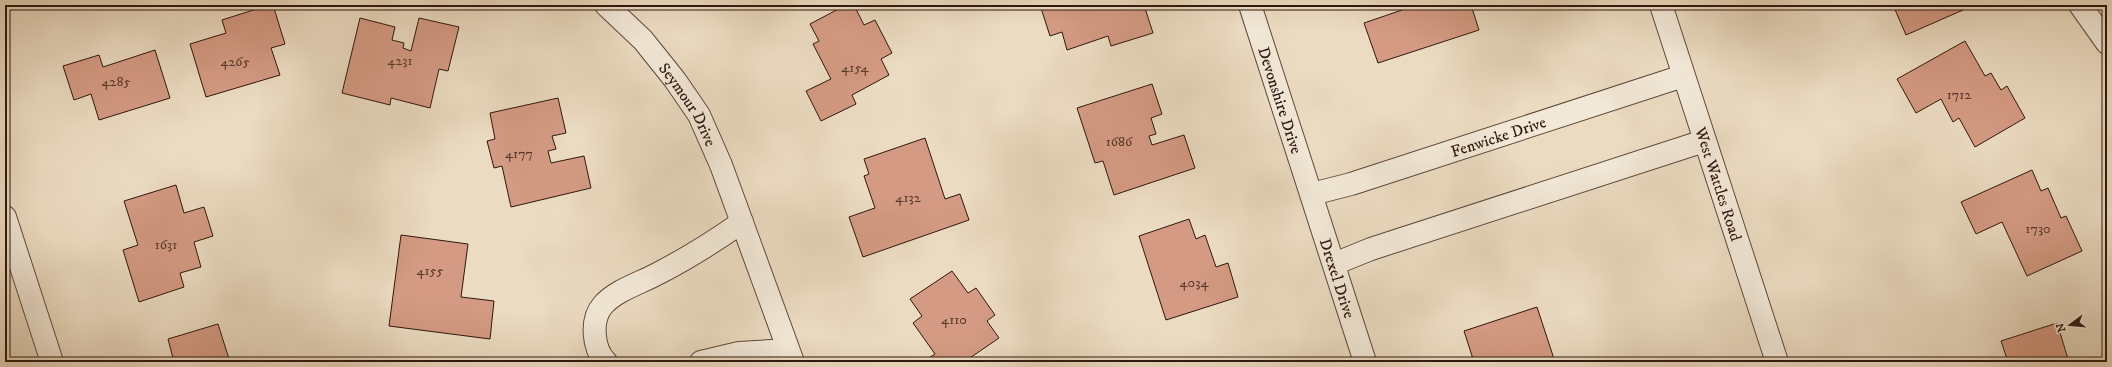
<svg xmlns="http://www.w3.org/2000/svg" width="2112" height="367" font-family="'IM FELL DW Pica',serif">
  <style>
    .building { fill: #d49a83; stroke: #2f170e }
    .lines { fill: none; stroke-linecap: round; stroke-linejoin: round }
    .minor-casing { stroke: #5e483b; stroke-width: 24 }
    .minor { stroke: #f2e8d7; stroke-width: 22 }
    .labels { text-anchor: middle; stroke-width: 3; stroke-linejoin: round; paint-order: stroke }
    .number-label { font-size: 14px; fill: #58382b }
    .street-label { font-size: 16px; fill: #2f170e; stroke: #f2e8d7 }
  </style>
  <rect width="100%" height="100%" fill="#ebdbc1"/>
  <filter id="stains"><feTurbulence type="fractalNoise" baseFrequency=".005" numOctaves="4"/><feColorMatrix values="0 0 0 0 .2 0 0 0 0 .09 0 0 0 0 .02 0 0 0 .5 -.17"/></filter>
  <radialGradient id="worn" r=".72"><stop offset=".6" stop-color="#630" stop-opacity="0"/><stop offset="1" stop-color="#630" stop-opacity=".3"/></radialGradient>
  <!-- building -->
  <path class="building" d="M 269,5 L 273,5 L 285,44 L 271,48 L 280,75 L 206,97 L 190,44 L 226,33 L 222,20 Z
    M 846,5 L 854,5 L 864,25 L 875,20 L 892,53 L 881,59 L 889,75 L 852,95 L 856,104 L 821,121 L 806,91 L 831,79 L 813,44 L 819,41 L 810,24 Z
    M 1040,5 L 1144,5 L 1153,33 L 1111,46 L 1108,36 L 1067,50 L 1062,32 L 1050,36 Z
    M 1401,5 L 1471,5 L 1479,30 L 1378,63 L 1364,23 L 1402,10 Z
    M 1893,5 L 1960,5 L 1963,10 L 1906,35 Z
    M 360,18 L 395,27 L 392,40 L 404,43 L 403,48 L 411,51 L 419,18 L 459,27 L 448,71 L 439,69 L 430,108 L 391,98 L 390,105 L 342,93 Z
    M 1965,41 L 1985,76 L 1991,73 L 2001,90 L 2007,86 L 2025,118 L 1975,147 L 1959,118 L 1953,122 L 1941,99 L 1916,113 L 1897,79 Z
    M 155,50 L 170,98 L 99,120 L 91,94 L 74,100 L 63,66 L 99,55 L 103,67 Z
    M 1152,84 L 1162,114 L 1151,118 L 1156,134 L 1149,136 L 1152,145 L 1184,135 L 1195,168 L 1114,195 L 1103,161 L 1095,163 L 1077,108 Z
    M 558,98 L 566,133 L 552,136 L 556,149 L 548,151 L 551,163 L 584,156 L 591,188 L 511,207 L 502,166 L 494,168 L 487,141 L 495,139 L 490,113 Z
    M 925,138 L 945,199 L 960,194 L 969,220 L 863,257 L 849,217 L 875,208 L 864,176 L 869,174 L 864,159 Z
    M 2032,170 L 2041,191 L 2048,188 L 2061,218 L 2066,216 L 2082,251 L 2027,276 L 2002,222 L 1976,234 L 1961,202 Z
    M 176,185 L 184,213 L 204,207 L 213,236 L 194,242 L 201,267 L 180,273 L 184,287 L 139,302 L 123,250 L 138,245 L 124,201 Z
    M 1189,219 L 1196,239 L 1205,235 L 1216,267 L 1228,263 L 1238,297 L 1166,320 L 1139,236 Z
    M 401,235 L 468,244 L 461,297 L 494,301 L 490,339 L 389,326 Z
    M 952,271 L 968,293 L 976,288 L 995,315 L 987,321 L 999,338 L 964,362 L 923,362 L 935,354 L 913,323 L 922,316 L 910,299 Z
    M 1537,307 L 1555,362 L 1474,362 L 1464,331 Z
    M 2057,323 L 2069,362 L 2008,362 L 2001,341 Z
    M 218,324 L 230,362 L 174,362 L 168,339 Z"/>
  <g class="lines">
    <defs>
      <g id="minor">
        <path id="s1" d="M 606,5 L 643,40 L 675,80 L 699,115 L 721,165 L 793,362"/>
        <path id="s2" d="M 1250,5 L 1365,362"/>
        <path id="s3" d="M 1661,5 L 1777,362"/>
        <path d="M 2080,5 L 2107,43"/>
        <path id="s4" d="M 1312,194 L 1351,184 L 1683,76"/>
        <path d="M 5,217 L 52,362"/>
        <path d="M 1334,264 L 1371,249 L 1704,141"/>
        <path d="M 606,362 C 593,349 590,320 603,305 C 616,290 641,283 659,273 C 688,258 715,241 742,222"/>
        <path d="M 701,362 L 739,353 L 788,350"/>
      </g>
    </defs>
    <!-- minor casing -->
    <use href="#minor" class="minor-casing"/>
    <!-- minor -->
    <use href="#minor" class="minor"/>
  </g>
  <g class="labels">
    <!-- number labels -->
    <g class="number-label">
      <text x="400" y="65">4231</text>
      <text x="235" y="66">4265</text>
      <text x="855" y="72">4154</text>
      <text x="116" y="86">4285</text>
      <text x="1959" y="99">1712</text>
      <text x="1119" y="146">1686</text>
      <text x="519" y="158">4177</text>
      <text x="908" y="202">4132</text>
      <text x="2038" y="233">1730</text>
      <text x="166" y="249">1631</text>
      <text x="430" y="275">4155</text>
      <text x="1194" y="287">4034</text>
      <text x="954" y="324">4110</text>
    </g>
    <!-- street labels -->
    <g class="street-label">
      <text dy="6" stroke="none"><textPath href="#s2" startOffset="100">Devonshire Drive</textPath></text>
      <text dy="6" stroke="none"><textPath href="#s1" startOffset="130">Seymour Drive</textPath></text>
      <text dy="6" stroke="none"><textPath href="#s4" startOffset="195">Fenwicke Drive</textPath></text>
      <text dy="6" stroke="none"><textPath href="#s3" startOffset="188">West Wattles Road</textPath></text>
      <text dy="6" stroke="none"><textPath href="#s2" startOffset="287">Drexel Drive</textPath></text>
    </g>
  </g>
  <!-- margin -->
  <rect width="2112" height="367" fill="none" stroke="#ebdbc1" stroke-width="20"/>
  <rect x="6" y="6" width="2100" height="355" fill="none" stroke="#2f170e" stroke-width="2"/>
  <rect x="10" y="10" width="2092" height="347" fill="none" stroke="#2f170e"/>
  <!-- north arrow -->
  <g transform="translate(2070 325) rotate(254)" stroke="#f2e8d7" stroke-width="3" paint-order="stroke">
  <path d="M0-3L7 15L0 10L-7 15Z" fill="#2f170e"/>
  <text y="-6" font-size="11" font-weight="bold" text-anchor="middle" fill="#2f170e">N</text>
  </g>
  <rect width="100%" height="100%" filter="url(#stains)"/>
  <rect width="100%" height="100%" fill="url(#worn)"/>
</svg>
